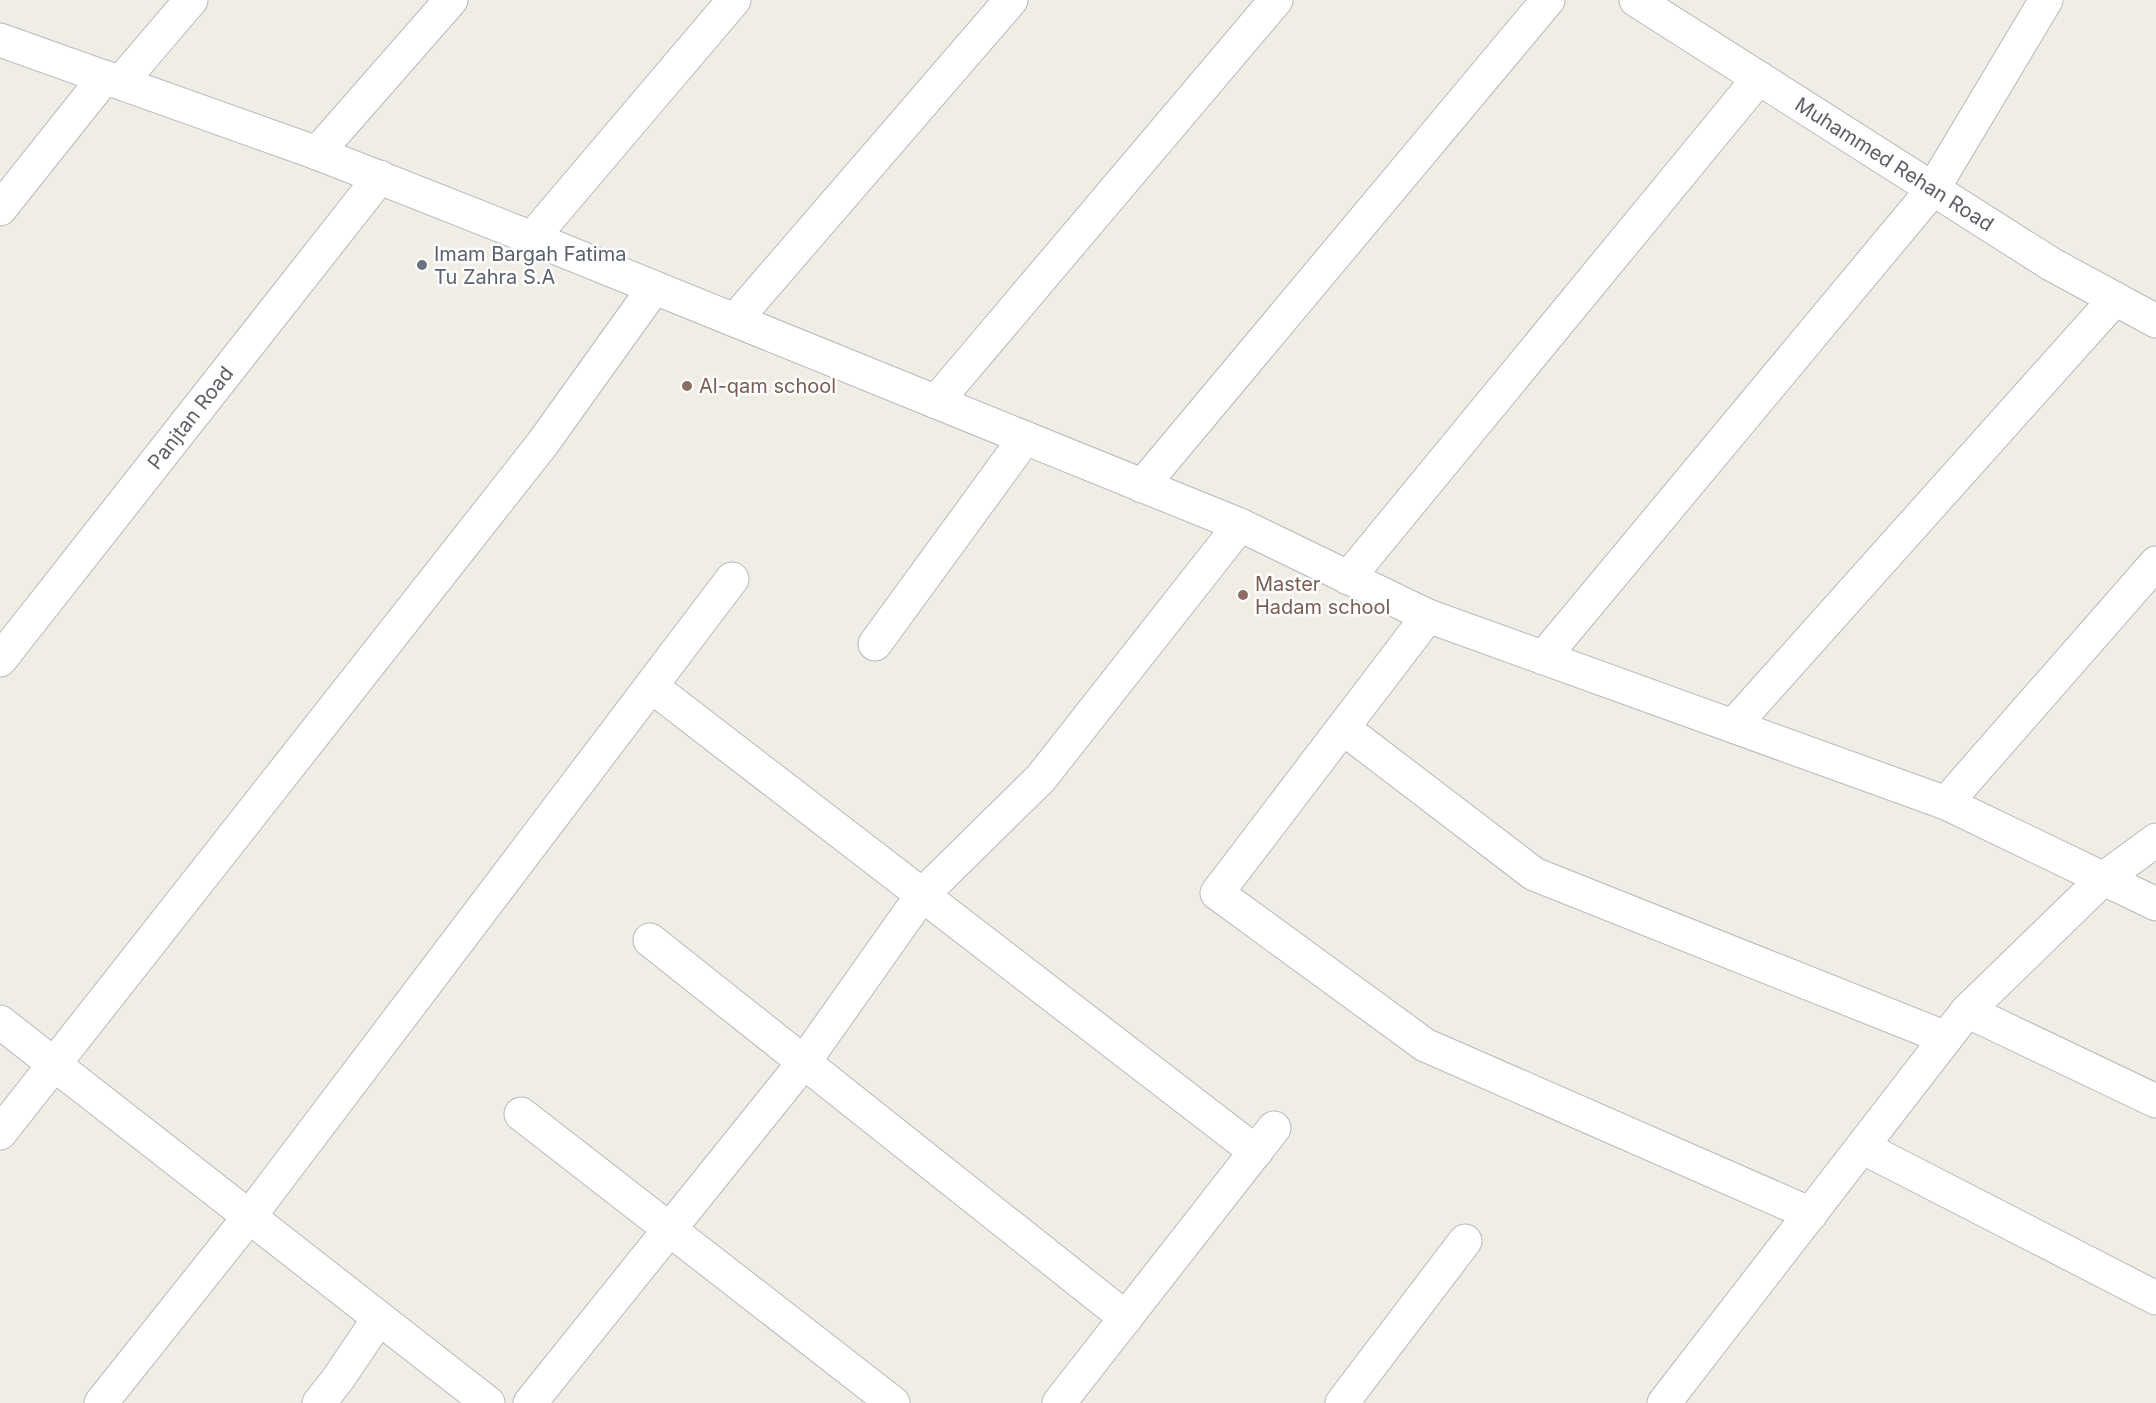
<svg xmlns="http://www.w3.org/2000/svg" width="2156" height="1403" font-family="Inter,sans-serif">
  <style>
    .lines { fill: none; stroke-linecap: round; stroke-linejoin: round }
    .minor-casing { stroke: #b6b9be; stroke-width: 35 }
    .minor { stroke: #fff; stroke-width: 33 }
    .worship-dot { fill: #6b7280; stroke: #fff; stroke-width: 2 }
    .education-dot { fill: #8d6e63; stroke: #fff; stroke-width: 2 }
    .labels { text-anchor: middle; stroke-width: 5; stroke-linejoin: round; paint-order: stroke }
    .street-label { font-size: 20px; fill: #5c5f65; stroke: #fff }
    .worship-label { font-size: 20px; fill: #5b616d; stroke: #fff; text-anchor: start }
    .education-label { font-size: 20px; fill: #785e54; stroke: #fff; text-anchor: start }
  </style>
  <rect width="100%" height="100%" fill="#efede4"/>
  <g class="lines">
    <defs>
      <g id="minor">
        <path id="s1" d="M 1636,0 L 2051,264 L 2156,321"/>
        <path d="M 0,40 L 317,153 L 532,238 L 1240,525 L 1428,616 L 1946,803 L 2156,904"/>
        <path d="M 121,82 L 191,0"/>
        <path d="M 317,153 L 451,0"/>
        <path d="M 0,209 L 105,77"/>
        <path d="M 532,238 L 734,0"/>
        <path d="M 735,320 L 1011,0"/>
        <path d="M 936,402 L 1276,0"/>
        <path d="M 1142,486 L 1548,0"/>
        <path d="M 1348,578 L 1759,78"/>
        <path d="M 1428,616 L 1217,893 L 1425,1045 L 1811,1214"/>
        <path d="M 875,644 L 1025,438"/>
        <path d="M 1543,658 L 1933,189 L 2046,0"/>
        <path id="s2" d="M 0,660 L 380,177"/>
        <path d="M 651,686 L 1256,1152"/>
        <path d="M 1733,726 L 2115,299"/>
        <path d="M 1343,728 L 1534,874 L 1946,1038"/>
        <path d="M 1946,803 L 2156,563"/>
        <path d="M 650,940 L 1126,1318"/>
        <path d="M 1967,1011 L 2156,1101"/>
        <path d="M 0,1022 L 488,1403"/>
        <path d="M 521,1114 L 893,1403"/>
        <path d="M 0,1133 L 543,443 L 654,288"/>
        <path d="M 1862,1147 L 2156,1298"/>
        <path d="M 101,1403 L 249,1217 L 732,579"/>
        <path d="M 319,1403 L 338,1379 L 379,1318"/>
        <path d="M 530,1403 L 804,1062 L 922,895 L 1041,778 L 1240,525"/>
        <path d="M 1059,1403 L 1274,1128"/>
        <path d="M 1342,1403 L 1465,1241"/>
        <path d="M 1664,1403 L 1967,1011 L 2103,879 L 2156,840"/>
      </g>
    </defs>
    <!-- minor casing -->
    <use href="#minor" class="minor-casing"/>
    <!-- minor -->
    <use href="#minor" class="minor"/>
  </g>
  <!-- markers -->
  <circle class="worship-dot" cx="422" cy="265" r="6"/>
  <g class="education-dot">
    <circle cx="687" cy="386" r="6"/>
    <circle cx="1243" cy="595" r="6"/>
  </g>
  <g class="labels">
    <!-- street labels -->
    <g class="street-label">
      <text dy="7" stroke="none"><textPath href="#s1" startOffset="306">Muhammed Rehan Road</textPath></text>
      <text dy="7" stroke="none"><textPath href="#s2" startOffset="308">Panjtan Road</textPath></text>
    </g>
    <!-- worship labels -->
    <g class="worship-label">
      <text x="434" y="261">Imam Bargah Fatima<tspan x="434" dy="23">Tu Zahra S.A</tspan></text>
    </g>
    <!-- education labels -->
    <g class="education-label">
      <text x="699" y="393">Al-qam school</text>
      <text x="1255" y="591">Master<tspan x="1255" dy="23">Hadam school</tspan></text>
    </g>
  </g>
</svg>
